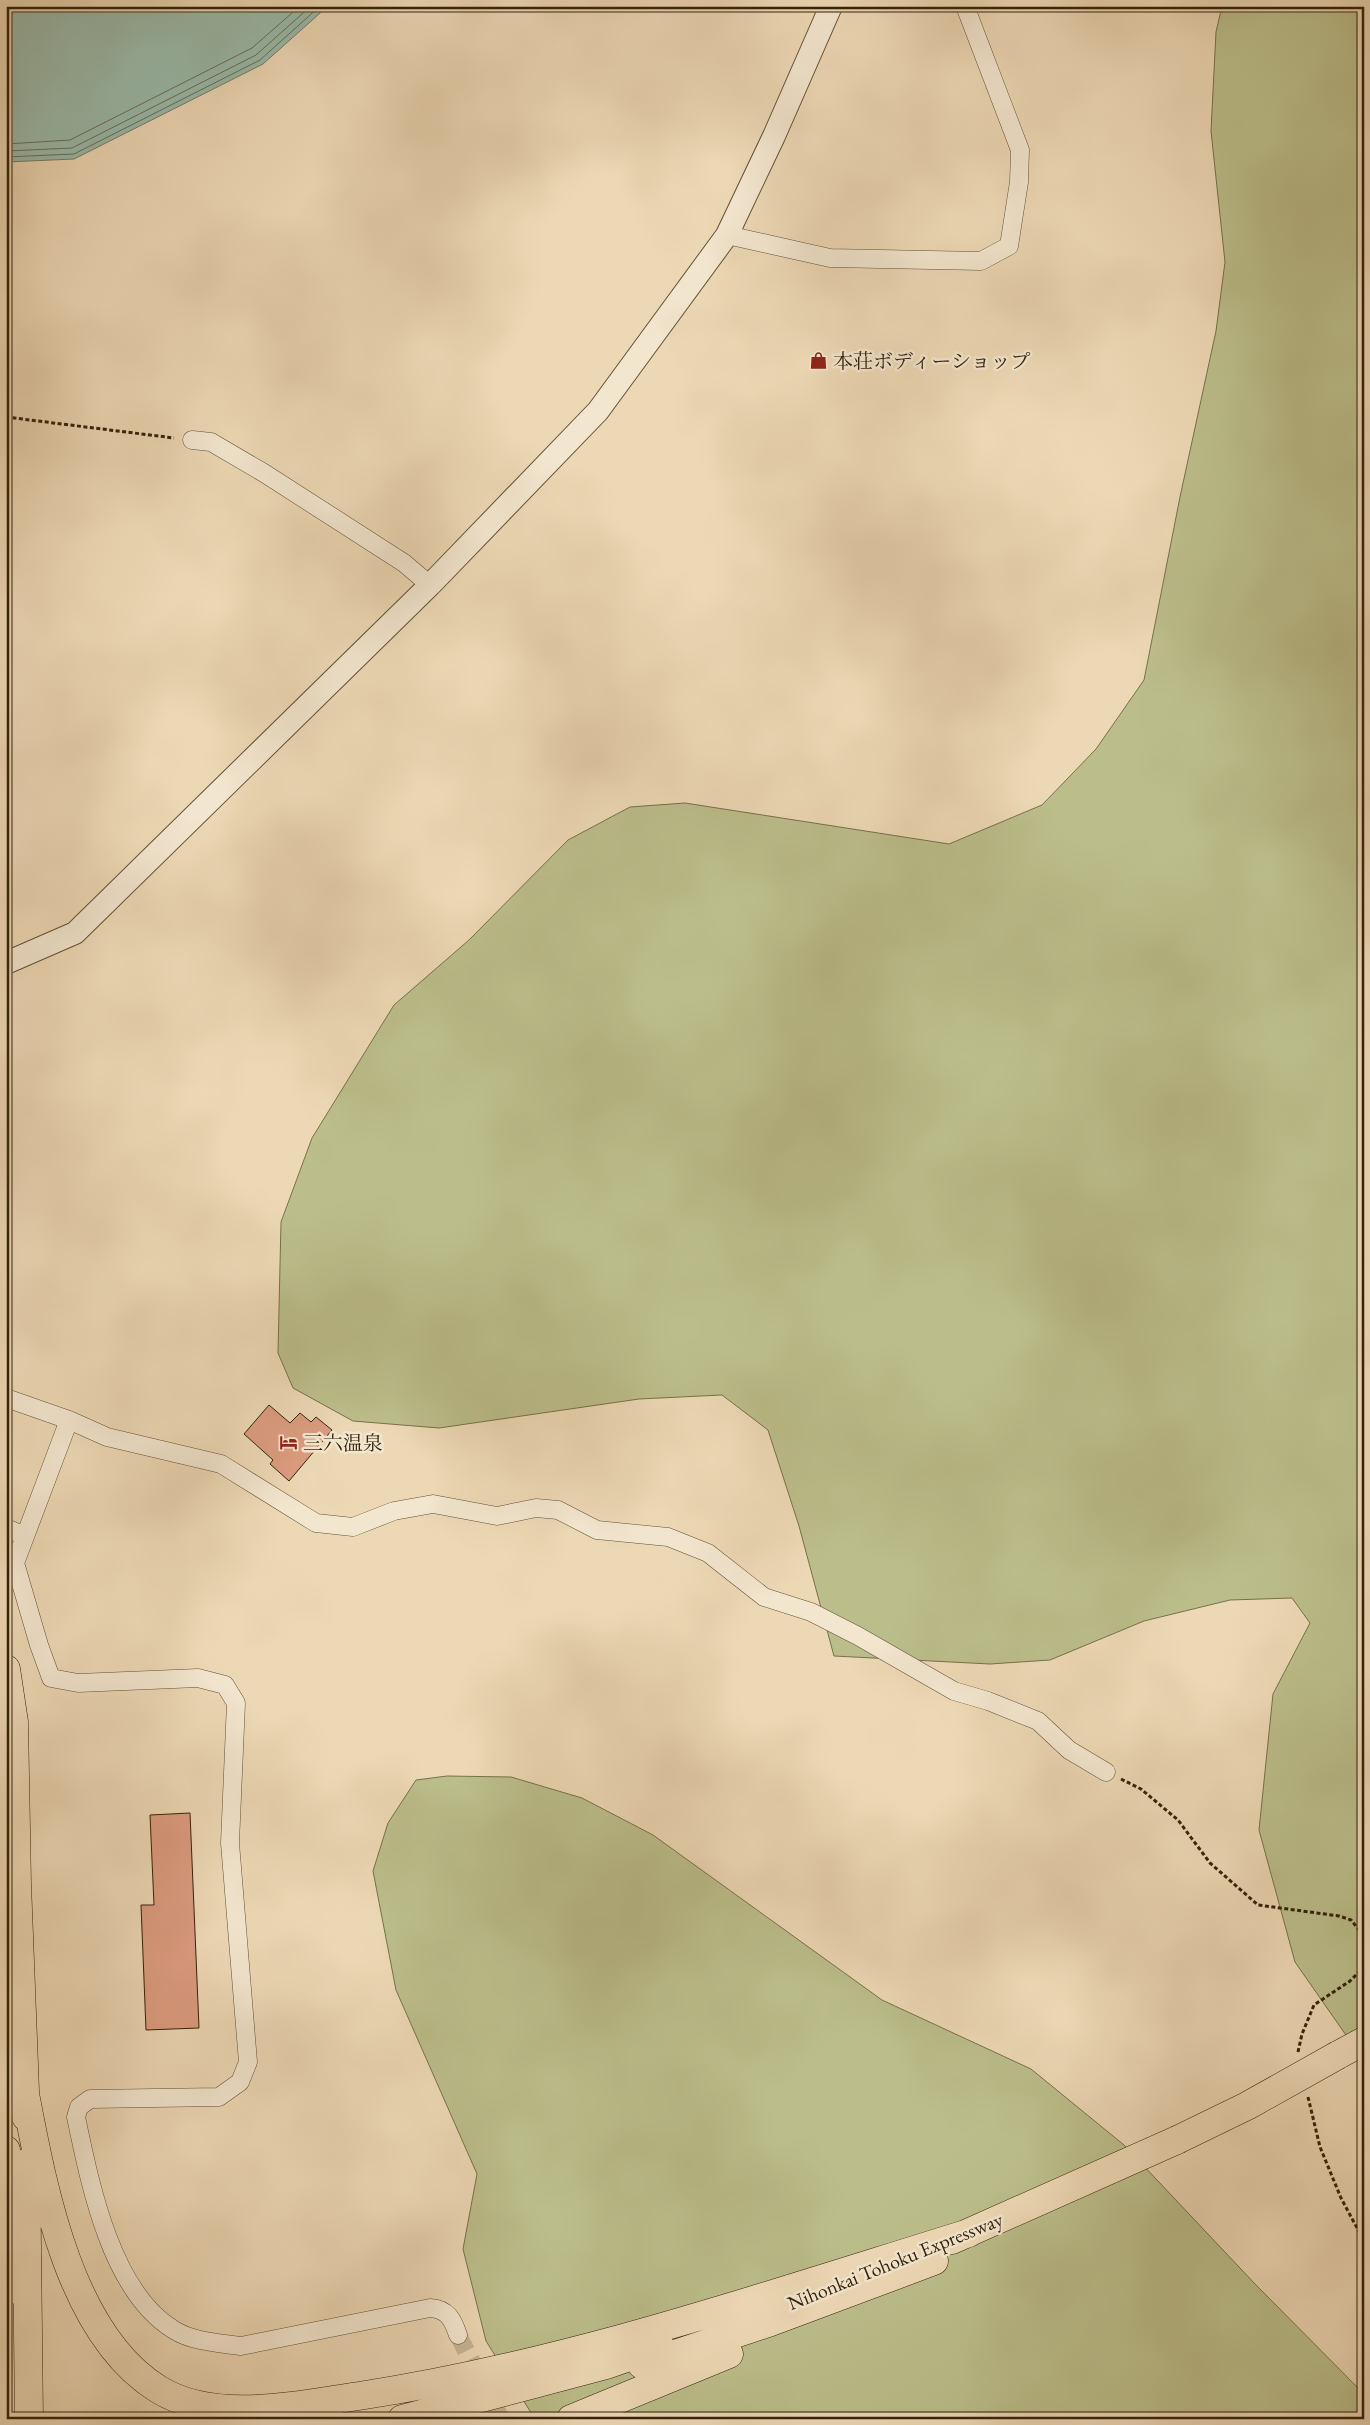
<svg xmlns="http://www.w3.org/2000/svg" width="1370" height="2425" font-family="'EB Garamond','Noto Serif JP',serif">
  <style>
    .green { fill: #bbbe8b; stroke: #78704b }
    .water { fill: #9abaaa; stroke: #717d6a }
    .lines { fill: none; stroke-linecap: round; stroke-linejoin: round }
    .shore { stroke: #676e5a; stroke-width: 1 }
    .building { fill: #dc9c80; stroke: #34220b }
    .minor-tunnel { stroke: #c8b493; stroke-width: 18; stroke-dasharray: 18 9; stroke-linecap: butt }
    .minor-casing { stroke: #625036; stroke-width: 19 }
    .tertiary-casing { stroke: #625036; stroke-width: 24 }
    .motorway-casing { stroke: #34220b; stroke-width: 29 }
    .path { stroke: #34220b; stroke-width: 3; stroke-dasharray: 4 2.5; stroke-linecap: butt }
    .minor { stroke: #f3e6cf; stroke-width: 18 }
    .tertiary { stroke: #f3e6cf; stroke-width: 22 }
    .motorway { stroke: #edd8b5; stroke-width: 28 }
    .motorway-bridge-casing { stroke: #34220b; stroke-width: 29; stroke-linecap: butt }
    .motorway-bridge { stroke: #edd8b5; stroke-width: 28 }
    .labels { text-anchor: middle; stroke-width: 5; stroke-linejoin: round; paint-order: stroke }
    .poi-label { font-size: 20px; fill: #34220b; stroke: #f3e6cf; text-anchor: start }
    .street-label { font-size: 20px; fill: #34220b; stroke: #f3e6cf }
  </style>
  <rect width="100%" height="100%" fill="#edd8b5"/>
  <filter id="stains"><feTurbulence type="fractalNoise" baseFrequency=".004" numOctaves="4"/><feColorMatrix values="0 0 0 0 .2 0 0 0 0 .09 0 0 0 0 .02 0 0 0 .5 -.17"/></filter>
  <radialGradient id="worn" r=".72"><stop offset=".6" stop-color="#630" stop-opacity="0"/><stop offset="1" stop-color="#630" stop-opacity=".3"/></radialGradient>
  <!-- green -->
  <path class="green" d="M 1222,6 L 1364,6 L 1364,2061 L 1295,1962 L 1259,1830 L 1273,1694 L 1310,1623 L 1292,1598 L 1230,1600 L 1144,1621 L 1050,1660 L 990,1664 L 834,1656 L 799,1526 L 768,1430 L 722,1395 L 639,1399 L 439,1428 L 353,1421 L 293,1388 L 278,1353 L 281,1222 L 312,1138 L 394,1005 L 469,940 L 568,840 L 630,807 L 685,803 L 949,844 L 1042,805 L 1096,749 L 1144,680 L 1180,497 L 1216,331 L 1225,262 L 1211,131 L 1216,32 Z
    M 447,1776 L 511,1777 L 582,1798 L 653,1835 L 882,2000 L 1031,2069 L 1124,2145 L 1256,2285 L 1364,2394 L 1364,2419 L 535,2419 L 486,2341 L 463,2249 L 477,2174 L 396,1990 L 373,1871 L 388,1823 L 416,1780 Z"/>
  <!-- water -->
  <path class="water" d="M 6,6 L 328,6 L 263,64 L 74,159 L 6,162 Z"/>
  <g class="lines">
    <!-- shore -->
    <path class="shore" d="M 6,144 L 70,140 L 252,48 L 300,6
      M 6,151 L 72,148 L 256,55 L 311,6
      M 6,157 L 74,154 L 260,60 L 320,6"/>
  </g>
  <!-- building -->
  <path class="building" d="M 269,1405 L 290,1423 L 300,1413 L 311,1422 L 316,1417 L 332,1430 L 289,1481 L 270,1464 L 273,1460 L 244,1434 Z
    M 190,1813 L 199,2028 L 146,2030 L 141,1905 L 154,1905 L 150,1815 Z"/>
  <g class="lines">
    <!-- minor-tunnel -->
    <path class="minor-tunnel" d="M 458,2335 L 501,2419"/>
    <defs>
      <path id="minor" d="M 727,235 L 830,258 L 981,261 L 1009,246 L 1019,182 L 1020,150 L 965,6
        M 192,440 L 211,442 L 264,473 L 404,563 L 430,585
        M 6,1398 L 69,1420 L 107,1437 L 221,1464 L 316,1523 L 353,1527 L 394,1511 L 433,1504 L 497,1516 L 536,1508 L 558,1510 L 597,1530 L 668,1537 L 708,1553 L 764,1597 L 811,1612 L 858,1636 L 954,1691 L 988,1701 L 1038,1721 L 1069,1750 L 1106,1772
        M 6,1528 L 25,1536
        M 15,1563 L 39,1645 L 51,1678 L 78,1683 L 198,1678 L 225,1685 L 236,1703 L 230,1843 L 248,2062 L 240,2082 L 219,2097 L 90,2099 L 79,2107 L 76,2117 C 90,2184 111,2292 174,2330 C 193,2342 220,2343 241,2346 L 430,2308 C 448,2309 453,2320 458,2335
        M 7,1571 L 15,1563 L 69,1420"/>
      <path id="tertiary" d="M 6,963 L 75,933 L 430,585 L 598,411 L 727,235 L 774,136 L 831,6"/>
      <path id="motorway" d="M 6,1669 L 14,1722 L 17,1884 L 26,2117
        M 1338,2055 L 1364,2041
        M 26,2099 C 44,2193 71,2335 158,2389 C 214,2424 298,2405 359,2396 C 568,2364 768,2295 969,2233
        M 6,2150 L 9,2290
        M 26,2163 L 29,2419
        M 952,2240 L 1177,2140
        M 642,2365 L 771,2322 L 934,2261
        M 402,2419 L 606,2365 L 660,2346
        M 571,2419 L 729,2354"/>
    </defs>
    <!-- minor casing -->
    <use href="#minor" class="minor-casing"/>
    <!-- tertiary casing -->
    <use href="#tertiary" class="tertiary-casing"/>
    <!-- motorway casing -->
    <use href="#motorway" class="motorway-casing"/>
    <!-- path -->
    <path class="path" d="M 6,417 L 174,438
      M 1121,1779 L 1141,1789 L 1178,1820 L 1210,1863 L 1258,1905 L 1339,1916 L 1351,1920 L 1364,1936
      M 1298,2052 L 1302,2034 L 1314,2005 L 1350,1981 L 1364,1967
      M 1308,2097 L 1320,2147 L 1341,2198 L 1364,2241"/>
    <!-- minor -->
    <use href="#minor" class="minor"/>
    <!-- tertiary -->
    <use href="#tertiary" class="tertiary"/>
    <!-- motorway -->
    <use href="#motorway" class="motorway"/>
    <defs>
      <path id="motorway-bridge" d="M 1177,2140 L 1247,2106 L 1338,2055"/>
    </defs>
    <!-- motorway-bridge casing -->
    <use href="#motorway-bridge" class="motorway-bridge-casing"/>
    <!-- motorway-bridge -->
    <use href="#motorway-bridge" class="motorway-bridge"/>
  </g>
  <!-- icons -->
  <defs>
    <symbol id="shop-bare" viewBox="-9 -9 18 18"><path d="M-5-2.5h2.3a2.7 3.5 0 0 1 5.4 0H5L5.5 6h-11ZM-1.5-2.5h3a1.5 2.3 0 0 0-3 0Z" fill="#8f2418" stroke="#f3e6cf" stroke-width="2.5" paint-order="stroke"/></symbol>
    <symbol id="hotel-bare" viewBox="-9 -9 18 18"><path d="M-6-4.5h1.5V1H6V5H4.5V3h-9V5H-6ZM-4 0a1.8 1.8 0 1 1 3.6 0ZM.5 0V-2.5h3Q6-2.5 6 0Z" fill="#8f2418" stroke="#f3e6cf" stroke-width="2.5" paint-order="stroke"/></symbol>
  </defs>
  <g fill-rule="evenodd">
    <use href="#shop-bare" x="806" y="348" width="25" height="25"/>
    <use href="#hotel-bare" x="276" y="1430" width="25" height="25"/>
  </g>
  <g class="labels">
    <!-- poi labels -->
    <g class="poi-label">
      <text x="833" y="368">本荘ボディーショップ</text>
      <text x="303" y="1450">三六温泉</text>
    </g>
    <!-- street labels -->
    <g class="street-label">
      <text transform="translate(895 2261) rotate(-22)" y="7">Nihonkai Tohoku Expressway</text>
    </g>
  </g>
  <!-- margin -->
  <rect width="1370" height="2425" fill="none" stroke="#edd8b5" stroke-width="25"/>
  <rect x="8" y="8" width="1355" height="2410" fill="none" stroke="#34220b" stroke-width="2.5"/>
  <rect x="12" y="12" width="1345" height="2400" fill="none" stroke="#34220b"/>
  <rect width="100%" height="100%" filter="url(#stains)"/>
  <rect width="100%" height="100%" fill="url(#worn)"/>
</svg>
